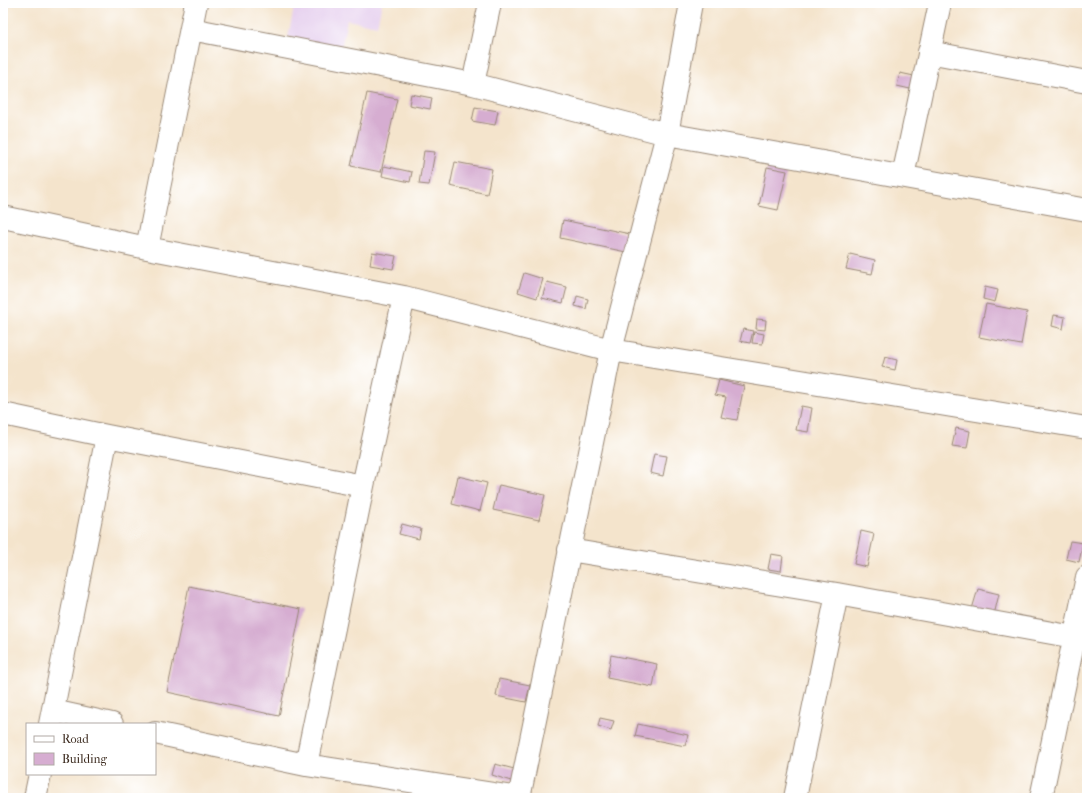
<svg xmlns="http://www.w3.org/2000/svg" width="1090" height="801" font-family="'IM FELL French Canon',serif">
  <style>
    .built { fill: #e7d2ef }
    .building { fill: #d6add1 }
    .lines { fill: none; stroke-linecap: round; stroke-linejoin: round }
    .minor-casing { stroke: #988775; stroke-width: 24 }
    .minor { stroke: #fff; stroke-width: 22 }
  </style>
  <rect width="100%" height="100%" fill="#fff"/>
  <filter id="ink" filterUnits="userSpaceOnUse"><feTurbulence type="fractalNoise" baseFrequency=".025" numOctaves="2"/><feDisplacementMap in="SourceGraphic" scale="8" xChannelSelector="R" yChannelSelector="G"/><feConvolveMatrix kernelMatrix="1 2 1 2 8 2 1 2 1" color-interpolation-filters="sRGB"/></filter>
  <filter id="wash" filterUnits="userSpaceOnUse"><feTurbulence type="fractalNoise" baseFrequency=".012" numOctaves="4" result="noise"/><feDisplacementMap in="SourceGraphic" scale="16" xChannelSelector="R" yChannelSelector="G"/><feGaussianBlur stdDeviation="0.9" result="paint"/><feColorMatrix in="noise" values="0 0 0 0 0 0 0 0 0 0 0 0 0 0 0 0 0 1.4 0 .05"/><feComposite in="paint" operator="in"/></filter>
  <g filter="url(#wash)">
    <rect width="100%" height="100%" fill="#f4e4cc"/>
    <!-- built -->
    <path class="built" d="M 295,3 L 382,3 L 377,26 L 347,20 L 341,48 L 288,37 Z"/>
    <g id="blocks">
      <!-- building -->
      <path class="building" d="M 900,73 L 914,76 L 910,89 L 897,86 Z
        M 367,93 L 397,99 L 381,172 L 351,166 Z
        M 411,94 L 432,98 L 430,109 L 409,105 Z
        M 475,107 L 498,111 L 495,125 L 472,121 Z
        M 424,151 L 435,152 L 429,185 L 419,184 Z
        M 455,162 L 492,169 L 487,194 L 450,186 Z
        M 384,166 L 412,172 L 410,182 L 382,176 Z
        M 767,167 L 787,171 L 778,210 L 759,206 Z
        M 563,220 L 630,234 L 626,252 L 560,238 Z
        M 372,252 L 396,256 L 393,269 L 370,265 Z
        M 850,254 L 875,260 L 872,274 L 846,269 Z
        M 524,273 L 543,279 L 537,298 L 518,292 Z
        M 547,282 L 567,287 L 563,303 L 542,298 Z
        M 985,287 L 998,290 L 995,302 L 983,299 Z
        M 577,296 L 588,299 L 586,309 L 575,306 Z
        M 986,304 L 1027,312 L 1021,345 L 979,337 Z
        M 1054,315 L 1065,317 L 1063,329 L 1052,326 Z
        M 757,319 L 766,320 L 765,330 L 756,329 Z
        M 743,329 L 753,331 L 750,343 L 740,341 Z
        M 754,332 L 764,334 L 762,344 L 752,343 Z
        M 885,357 L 897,360 L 895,370 L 882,367 Z
        M 719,380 L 744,386 L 737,420 L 721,417 L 726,397 L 715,395 Z
        M 801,406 L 812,408 L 808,432 L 796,430 Z
        M 956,428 L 970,431 L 967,448 L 952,446 Z
        M 654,454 L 667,456 L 663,476 L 650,473 Z
        M 458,476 L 487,483 L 480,511 L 452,504 Z
        M 499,485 L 545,495 L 539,520 L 493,510 Z
        M 402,524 L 421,529 L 419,539 L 399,534 Z
        M 861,531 L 874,534 L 867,567 L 854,564 Z
        M 1070,541 L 1083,543 L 1079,562 L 1066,559 Z
        M 771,554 L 783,556 L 781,571 L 768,569 Z
        M 189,586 L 301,609 L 279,716 L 167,692 Z
        M 978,589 L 999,594 L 994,615 L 972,609 Z
        M 611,655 L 657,664 L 653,687 L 607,678 Z
        M 499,679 L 530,685 L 526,702 L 496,696 Z
        M 600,718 L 614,721 L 611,730 L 598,726 Z
        M 638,724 L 688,735 L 685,746 L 635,736 Z
        M 495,764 L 518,770 L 514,782 L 492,775 Z"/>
    </g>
  </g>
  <g filter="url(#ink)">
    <use href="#blocks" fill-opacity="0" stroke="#988775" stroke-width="1"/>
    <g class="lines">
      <defs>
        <path id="minor" d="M 191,29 L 473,84 L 667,134 L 1087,210
          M 929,52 L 1087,82
          M 473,84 L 490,3
          M 903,176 L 940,3
          M 3,217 L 147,248 L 404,297 L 611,350 L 1087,428
          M 147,248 L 196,3
          M 3,414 L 107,436 L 363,486
          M 569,550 L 837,594 L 1074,637
          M 53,711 L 112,724
          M 50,724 L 107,436
          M 155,733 L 306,765 L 519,798
          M 306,765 L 363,486 L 404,297
          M 35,798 L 40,774
          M 519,798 L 611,350 L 667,134 L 691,3
          M 795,798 L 837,594
          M 1041,798 L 1087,577"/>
      </defs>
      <!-- minor casing -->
      <use href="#minor" class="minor-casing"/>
      <!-- minor -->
      <use href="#minor" class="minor"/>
    </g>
  </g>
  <!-- margin -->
  <rect width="1090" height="801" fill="none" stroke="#fff" stroke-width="16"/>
  <!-- legend -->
  <rect x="26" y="723" width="130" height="52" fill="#ffffff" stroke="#b1aaa5"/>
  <rect x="34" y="736" width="20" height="6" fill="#ffffff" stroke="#b1aaa5"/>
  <text x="62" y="743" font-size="12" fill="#3b2a1e">Road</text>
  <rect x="34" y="753" width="20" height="12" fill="#d6add1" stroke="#b1aaa5"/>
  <text x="62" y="763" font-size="12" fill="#3b2a1e">Building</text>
</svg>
